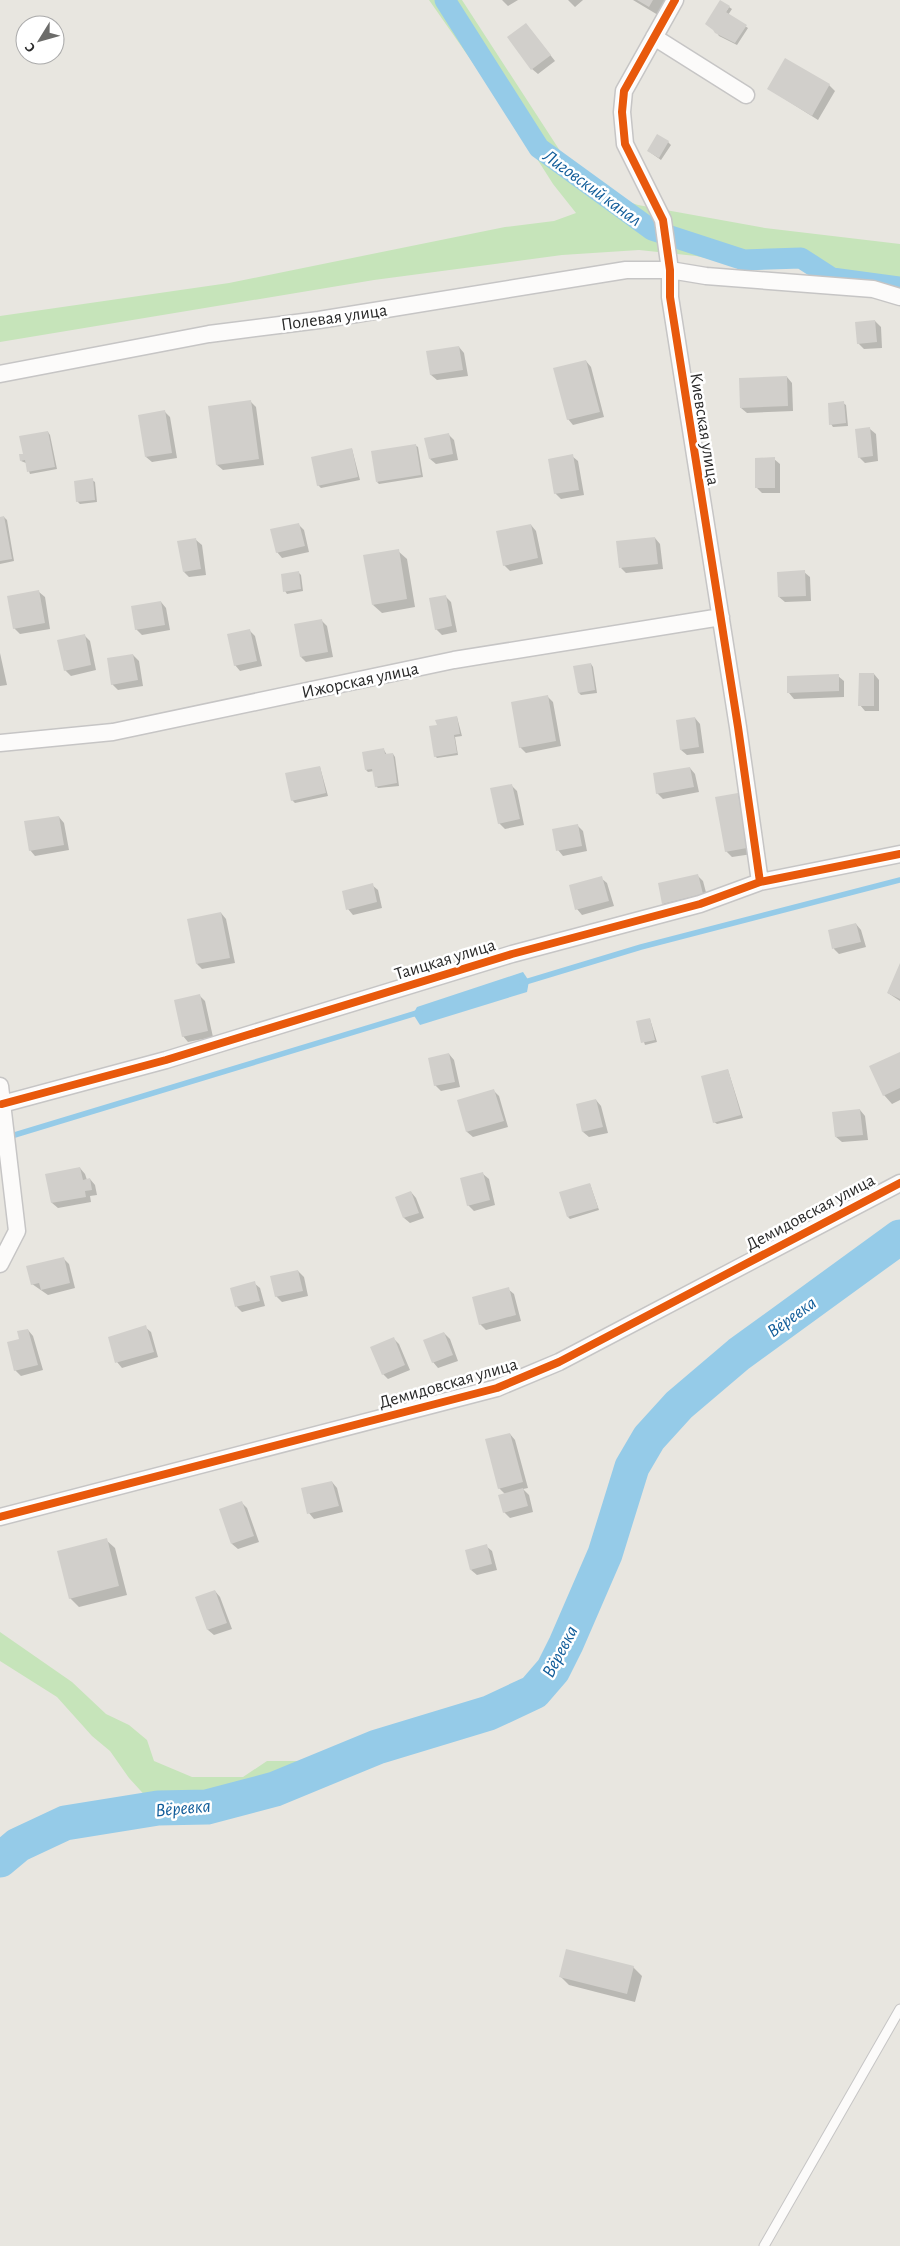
<svg xmlns="http://www.w3.org/2000/svg" width="900" height="2246" font-family="'Alegreya Sans',sans-serif">
  <style>
    .green { fill: #c6e4ba }
    .water { fill: #95cbe8 }
    .shadow { fill: #0003 }
    .lines { fill: none; stroke-linecap: round; stroke-linejoin: round }
    .stream { stroke: #95cbe8; stroke-width: 5.5 }
    .canal { stroke: #95cbe8; stroke-width: 21 }
    .river { stroke: #95cbe8; stroke-width: 35 }
    .building { fill: #d1cfcb }
    .lane-casing { stroke: #c6c5c5; stroke-width: 11 }
    .street-casing { stroke: #c6c5c5; stroke-width: 19 }
    .lane { stroke: #fcfbfa; stroke-width: 9 }
    .street { stroke: #fcfbfa; stroke-width: 16 }
    .cycleway-casing { stroke: #fff; stroke-width: 11 }
    .cycleway { stroke: #e8590c; stroke-width: 8 }
    .labels { text-anchor: middle; stroke-width: 5; stroke-linejoin: round; paint-order: stroke }
    .street-label { font-size: 18px; fill: #2a2a2a; stroke: #fff }
    .water-label { font-size: 19px; font-style: italic; fill: #105c99; stroke: #fff }
  </style>
  <rect width="100%" height="100%" fill="#e8e6e0"/>
  <!-- green -->
  <path class="green" d="M 429,0 L 462,0 L 564,157 L 620,199 L 638,205 L 765,228 L 900,244 L 900,286 L 798,266 L 749,267 L 696,256 L 639,250 L 562,255 L 374,280 L 0,342 L 0,316 L 229,283 L 505,227 L 554,221 L 576,213 L 553,184 L 508,113 Z
    M 0,1632 L 72,1682 L 106,1714 L 129,1725 L 147,1740 L 154,1761 L 192,1777 L 243,1777 L 267,1761 L 303,1761 L 373,1733 L 407,1722 L 419,1742 L 341,1769 L 295,1789 L 213,1812 L 161,1813 L 129,1778 L 110,1751 L 92,1736 L 57,1697 L 0,1661 Z"/>
  <!-- water -->
  <path class="water" d="M 523,972 L 529,981 L 527,992 L 420,1025 L 413,1014 L 417,1007 Z"/>
  <!-- shadow -->
  <path class="shadow" d="M 502,0 L 518,0 L 508,6 Z
    M 568,0 L 583,0 L 575,7 Z
    M 633,0 L 667,0 L 658,15 Z
    M 729,7 L 732,9 L 728,15 L 748,28 L 737,45 L 719,36 L 715,30 Z
    M 526,24 L 555,61 L 538,74 L 532,69 Z
    M 829,85 L 835,91 L 818,120 L 769,89 Z
    M 668,142 L 671,145 L 661,160 L 651,153 Z
    M 875,321 L 881,327 L 882,348 L 864,349 L 858,343 Z
    M 459,347 L 464,353 L 468,376 L 437,380 L 431,375 L 428,352 Z
    M 586,361 L 591,367 L 604,417 L 573,425 L 568,419 Z
    M 787,377 L 792,383 L 793,411 L 747,413 L 741,408 Z
    M 250,401 L 256,407 L 264,465 L 223,470 L 217,465 Z
    M 843,403 L 846,405 L 848,426 L 833,427 L 831,424 Z
    M 165,412 L 170,417 L 177,458 L 152,462 L 146,457 Z
    M 870,429 L 876,434 L 878,461 L 865,463 L 859,457 Z
    M 48,432 L 50,435 L 57,469 L 30,474 L 26,463 L 21,461 Z
    M 449,435 L 454,440 L 458,460 L 436,464 L 430,459 Z
    M 415,445 L 418,447 L 423,477 L 379,484 L 377,482 Z
    M 352,449 L 360,480 L 321,488 L 318,485 Z
    M 572,456 L 578,461 L 584,495 L 561,499 L 555,493 Z
    M 774,459 L 780,464 L 780,493 L 762,493 L 757,488 Z
    M 92,480 L 95,482 L 97,502 L 80,504 L 77,501 Z
    M 4,517 L 7,520 L 14,561 L 0,564 L 0,518 Z
    M 298,524 L 304,530 L 309,552 L 282,558 L 277,552 Z
    M 531,525 L 536,531 L 543,564 L 510,571 L 504,565 Z
    M 655,538 L 660,544 L 663,569 L 626,573 L 621,568 Z
    M 196,540 L 202,545 L 206,575 L 189,577 L 184,572 Z
    M 398,551 L 407,559 L 415,607 L 382,613 L 373,605 Z
    M 804,572 L 810,577 L 811,601 L 785,602 L 779,597 Z
    M 299,573 L 301,575 L 303,591 L 287,594 L 285,591 Z
    M 39,592 L 45,597 L 50,629 L 20,634 L 14,628 Z
    M 445,596 L 451,602 L 457,632 L 442,635 L 436,629 Z
    M 161,602 L 166,608 L 170,630 L 142,635 L 136,629 Z
    M 321,620 L 327,626 L 333,657 L 306,662 L 301,657 Z
    M 250,631 L 255,636 L 262,666 L 240,671 L 235,665 Z
    M 84,635 L 90,641 L 96,670 L 71,676 L 65,670 Z
    M 0,653 L 7,685 L 0,686 Z
    M 133,655 L 139,661 L 143,686 L 118,690 L 112,684 Z
    M 591,664 L 593,667 L 597,693 L 581,695 L 579,693 Z
    M 874,674 L 879,680 L 879,711 L 865,711 L 860,705 Z
    M 838,676 L 844,681 L 844,697 L 794,699 L 789,693 Z
    M 547,696 L 553,702 L 561,746 L 526,753 L 520,747 Z
    M 457,717 L 462,736 L 455,737 L 458,755 L 437,758 L 435,756 L 438,726 Z
    M 695,718 L 700,724 L 704,753 L 687,755 L 681,750 Z
    M 384,750 L 387,755 L 393,754 L 395,757 L 399,786 L 378,788 L 376,786 L 374,771 L 368,772 L 366,770 Z
    M 320,767 L 328,796 L 295,803 L 292,800 Z
    M 690,768 L 695,774 L 699,792 L 663,799 L 657,793 Z
    M 511,785 L 517,791 L 524,825 L 505,829 L 499,823 Z
    M 737,794 L 743,800 L 752,854 L 732,857 L 726,851 Z
    M 59,817 L 64,823 L 69,850 L 35,856 L 30,850 Z
    M 577,825 L 583,831 L 587,851 L 563,856 L 558,850 Z
    M 697,875 L 703,881 L 708,900 L 669,909 L 663,903 Z
    M 601,878 L 607,883 L 614,906 L 582,915 L 577,909 Z
    M 372,885 L 378,890 L 382,908 L 353,915 L 348,909 Z
    M 221,913 L 226,919 L 235,963 L 202,969 L 197,964 Z
    M 856,924 L 861,930 L 866,947 L 839,954 L 834,949 L 829,931 Z
    M 900,966 L 900,1001 L 888,993 Z
    M 199,995 L 205,1001 L 213,1037 L 188,1042 L 183,1036 Z
    M 650,1019 L 657,1042 L 645,1045 L 637,1022 Z
    M 900,1053 L 900,1100 L 892,1104 L 884,1095 Z
    M 449,1054 L 454,1060 L 460,1087 L 441,1091 L 435,1085 Z
    M 728,1070 L 743,1118 L 717,1124 L 714,1122 Z
    M 493,1090 L 499,1096 L 508,1127 L 473,1137 L 467,1132 L 458,1101 Z
    M 596,1100 L 601,1106 L 608,1133 L 589,1137 L 583,1132 L 577,1105 Z
    M 860,1110 L 865,1116 L 868,1140 L 842,1142 L 836,1137 Z
    M 80,1168 L 85,1174 L 87,1180 L 90,1179 L 95,1185 L 97,1195 L 90,1196 L 91,1202 L 58,1208 L 52,1203 L 47,1175 Z
    M 483,1174 L 489,1179 L 495,1205 L 474,1211 L 468,1205 Z
    M 590,1184 L 599,1210 L 570,1219 L 568,1217 Z
    M 411,1192 L 416,1198 L 424,1218 L 410,1223 L 404,1218 Z
    M 63,1258 L 69,1264 L 75,1288 L 48,1295 L 32,1284 Z
    M 298,1271 L 304,1277 L 308,1296 L 282,1302 L 276,1296 Z
    M 254,1283 L 260,1288 L 265,1306 L 242,1312 L 237,1307 L 232,1289 Z
    M 508,1289 L 514,1294 L 521,1321 L 486,1330 L 480,1324 Z
    M 145,1327 L 151,1332 L 158,1357 L 122,1368 L 117,1362 Z
    M 28,1330 L 33,1336 L 43,1370 L 21,1376 L 15,1370 L 20,1340 Z
    M 444,1333 L 450,1339 L 458,1361 L 438,1368 L 433,1362 Z
    M 394,1339 L 399,1344 L 410,1370 L 388,1379 L 383,1374 Z
    M 510,1434 L 515,1440 L 528,1488 L 523,1489 L 529,1495 L 533,1512 L 510,1518 L 504,1512 L 505,1494 L 499,1488 Z
    M 332,1482 L 337,1488 L 343,1512 L 314,1519 L 309,1513 Z
    M 241,1502 L 247,1508 L 259,1542 L 238,1549 L 232,1544 Z
    M 106,1540 L 115,1548 L 127,1595 L 79,1607 L 70,1598 Z
    M 486,1546 L 492,1551 L 497,1570 L 477,1575 L 471,1570 Z
    M 215,1591 L 220,1597 L 232,1629 L 214,1635 L 208,1630 L 196,1598 Z
    M 633,1967 L 642,1976 L 635,2002 L 569,1985 L 560,1976 Z"/>
  <g class="lines">
    <!-- stream -->
    <path class="stream" d="M 522,983 L 641,947 L 900,880
      M 8,1137 L 420,1012"/>
    <!-- canal -->
    <path class="canal" d="M 445,0 L 539,148 L 652,230 L 744,260 L 801,258 L 832,278 L 900,287"/>
    <!-- river -->
    <path class="river" d="M 0,1860 L 18,1845 L 65,1823 L 158,1808 L 207,1807 L 275,1789 L 377,1747 L 489,1713 L 534,1692 L 553,1670 L 566,1644 L 605,1554 L 632,1467 L 649,1438 L 679,1405 L 739,1354 L 900,1237"/>
  </g>
  <!-- building -->
  <path class="building" d="M 637,0 L 653,0 L 649,7 Z
    M 720,0 L 730,6 L 726,12 L 747,25 L 735,43 L 715,33 L 713,30 L 705,24 Z
    M 526,23 L 551,55 L 531,70 L 507,37 Z
    M 785,58 L 830,84 L 812,116 L 767,89 Z
    M 657,134 L 669,141 L 659,158 L 647,151 Z
    M 875,320 L 877,342 L 857,344 L 855,322 Z
    M 459,346 L 463,370 L 430,375 L 426,351 Z
    M 586,360 L 600,412 L 567,420 L 553,368 Z
    M 787,376 L 788,406 L 740,408 L 739,378 Z
    M 251,400 L 259,459 L 216,465 L 208,406 Z
    M 844,401 L 846,423 L 829,425 L 828,403 Z
    M 165,410 L 172,453 L 145,457 L 138,415 Z
    M 870,427 L 873,456 L 858,458 L 855,429 Z
    M 48,431 L 55,467 L 27,472 L 25,460 L 20,461 L 19,454 L 23,454 L 19,436 Z
    M 449,433 L 453,454 L 429,459 L 424,438 Z
    M 416,444 L 421,475 L 376,482 L 371,451 Z
    M 352,448 L 358,477 L 317,486 L 311,457 Z
    M 573,454 L 579,490 L 554,494 L 548,459 Z
    M 775,457 L 775,488 L 755,488 L 755,458 Z
    M 93,478 L 95,500 L 76,502 L 74,481 Z
    M 4,516 L 12,559 L 0,561 L 0,517 Z
    M 299,523 L 305,546 L 276,553 L 270,529 Z
    M 531,524 L 538,558 L 503,566 L 496,531 Z
    M 655,537 L 658,564 L 619,568 L 616,541 Z
    M 196,538 L 201,569 L 183,572 L 177,541 Z
    M 399,549 L 407,599 L 372,605 L 363,555 Z
    M 805,570 L 806,596 L 778,597 L 777,572 Z
    M 299,571 L 301,589 L 283,592 L 281,574 Z
    M 39,590 L 45,623 L 13,629 L 7,596 Z
    M 446,595 L 452,626 L 435,630 L 429,598 Z
    M 161,601 L 165,625 L 135,630 L 131,606 Z
    M 322,619 L 328,652 L 300,657 L 294,624 Z
    M 250,629 L 257,661 L 234,666 L 227,634 Z
    M 85,634 L 91,665 L 64,671 L 57,640 Z
    M 133,654 L 138,680 L 111,685 L 107,658 Z
    M 591,663 L 595,690 L 578,693 L 573,666 Z
    M 859,673 L 874,673 L 874,706 L 858,706 Z
    M 839,674 L 839,691 L 787,693 L 787,676 Z
    M 548,695 L 556,741 L 519,748 L 511,702 Z
    M 457,716 L 460,734 L 454,735 L 457,753 L 434,757 L 429,726 L 437,725 L 435,720 Z
    M 695,717 L 699,747 L 680,750 L 676,720 Z
    M 384,748 L 385,754 L 393,753 L 397,783 L 375,787 L 372,769 L 365,770 L 362,752 Z
    M 320,766 L 326,793 L 291,801 L 285,773 Z
    M 690,767 L 694,787 L 656,794 L 653,773 Z
    M 512,784 L 520,819 L 498,824 L 490,788 Z
    M 738,793 L 747,848 L 725,852 L 715,797 Z
    M 59,816 L 64,845 L 29,851 L 24,821 Z
    M 578,824 L 582,846 L 556,851 L 552,829 Z
    M 698,874 L 703,894 L 662,904 L 658,883 Z
    M 602,876 L 609,901 L 575,910 L 569,885 Z
    M 373,883 L 377,902 L 346,910 L 342,891 Z
    M 221,912 L 230,958 L 196,964 L 187,919 Z
    M 856,923 L 861,942 L 832,949 L 828,930 Z
    M 900,963 L 900,999 L 887,993 Z
    M 200,994 L 208,1031 L 182,1037 L 174,1000 Z
    M 650,1018 L 655,1040 L 641,1043 L 636,1021 Z
    M 900,1052 L 900,1088 L 883,1096 L 869,1066 Z
    M 449,1053 L 455,1082 L 434,1086 L 428,1058 Z
    M 728,1069 L 741,1115 L 713,1123 L 701,1076 Z
    M 494,1089 L 504,1121 L 466,1132 L 457,1100 Z
    M 596,1099 L 603,1127 L 582,1132 L 576,1104 Z
    M 860,1109 L 863,1135 L 835,1137 L 832,1112 Z
    M 80,1167 L 83,1180 L 90,1178 L 92,1190 L 85,1191 L 86,1197 L 51,1203 L 45,1174 Z
    M 483,1172 L 490,1200 L 467,1206 L 460,1178 Z
    M 590,1183 L 598,1208 L 567,1217 L 559,1192 Z
    M 411,1191 L 419,1213 L 403,1218 L 395,1197 Z
    M 64,1257 L 70,1283 L 41,1290 L 39,1283 L 31,1285 L 26,1266 Z
    M 298,1270 L 303,1291 L 275,1297 L 270,1276 Z
    M 255,1281 L 260,1301 L 235,1307 L 230,1288 Z
    M 509,1287 L 516,1315 L 479,1325 L 472,1297 Z
    M 146,1325 L 154,1352 L 115,1363 L 108,1337 Z
    M 28,1329 L 38,1365 L 14,1371 L 7,1342 L 19,1339 L 17,1331 Z
    M 444,1332 L 453,1355 L 432,1363 L 423,1340 Z
    M 394,1337 L 405,1365 L 382,1375 L 370,1347 Z
    M 510,1433 L 523,1482 L 498,1489 L 485,1439 Z
    M 332,1481 L 339,1506 L 307,1514 L 301,1488 Z
    M 523,1488 L 528,1506 L 503,1513 L 498,1495 Z
    M 242,1501 L 254,1536 L 231,1544 L 219,1509 Z
    M 107,1538 L 119,1586 L 69,1599 L 57,1551 Z
    M 487,1544 L 492,1564 L 470,1570 L 465,1550 Z
    M 215,1590 L 227,1623 L 207,1630 L 195,1597 Z
    M 566,1949 L 634,1966 L 627,1994 L 559,1977 Z"/>
  <g class="lines">
    <defs>
      <path id="lane" d="M 764,2246 L 900,2009"/>
      <path id="street" d="M 675,0 L 624,91 L 622,112 L 625,144 L 663,220 L 670,270 L 670,297 L 738,727 L 760,882
        M 654,37 L 746,95
        M 0,374 L 209,334 L 319,320 L 626,270 L 670,270 L 706,276 L 873,289 L 900,297
        M 0,743 L 113,732 L 454,660 L 721,617
        M 0,1086 L 17,1231 L 0,1264
        M 2,1104 L 166,1060 L 512,954 L 700,904 L 760,882 L 900,854
        M 0,1517 L 497,1388 L 559,1362 L 900,1183"/>
    </defs>
    <!-- lane casing -->
    <use href="#lane" class="lane-casing"/>
    <!-- street casing -->
    <use href="#street" class="street-casing"/>
    <!-- lane -->
    <use href="#lane" class="lane"/>
    <!-- street -->
    <use href="#street" class="street"/>
    <defs>
      <path id="cycleway" d="M 675,0 L 624,91 L 622,112 L 625,144 L 663,220 L 670,270 L 670,297 L 738,727 L 760,882
        M 2,1104 L 166,1060 L 512,954 L 700,904 L 760,882 L 900,854
        M 0,1517 L 497,1388 L 559,1362 L 900,1183"/>
    </defs>
    <!-- cycleway casing -->
    <use href="#cycleway" class="cycleway-casing"/>
    <!-- cycleway -->
    <use href="#cycleway" class="cycleway"/>
  </g>
  <g class="labels">
    <!-- street labels -->
    <g class="street-label">
      <text transform="translate(334 317) rotate(-8)" y="6">Полевая улица</text>
      <text transform="translate(705 429) rotate(81)" y="6">Киевская улица</text>
      <text transform="translate(360 680) rotate(-12)" y="6">Ижорская улица</text>
      <text transform="translate(445 959) rotate(-17)" y="6">Таицкая улица</text>
      <text transform="translate(810 1212) rotate(-28)" y="6">Демидовская улица</text>
      <text transform="translate(448 1383) rotate(-16)" y="6">Демидовская улица</text>
    </g>
    <!-- water labels -->
    <g class="water-label">
      <text transform="translate(593 187) rotate(36)" y="7">Лиговский канал</text>
      <text transform="translate(791 1316) rotate(-36)" y="7">Вёревка</text>
      <text transform="translate(559 1651) rotate(-62)" y="7">Вёревка</text>
      <text transform="translate(183 1807) rotate(-5)" y="7">Вёревка</text>
    </g>
  </g>
  <!-- north arrow -->
  <g transform="translate(40 40) rotate(233)"><circle r="24" fill="#ffffff" stroke="#aaaaaa"/>
  <path d="M0-4L9 19L0 12L-9 19Z" fill="#6c6c6a"/>
  <text y="-8" font-size="14" font-weight="bold" text-anchor="middle" fill="#2a2a2a">С</text>
  </g>
</svg>
